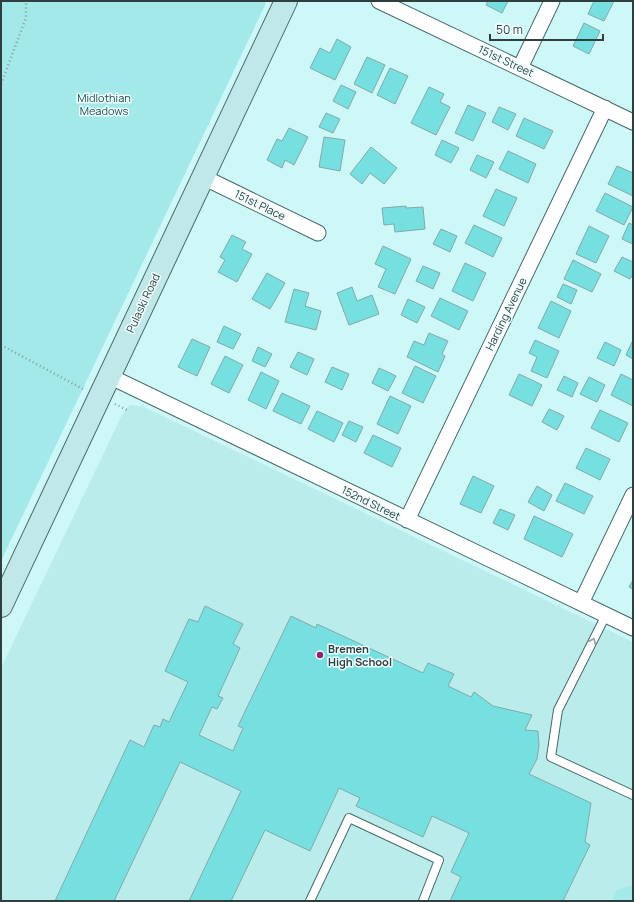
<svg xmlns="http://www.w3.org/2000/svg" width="634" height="902" font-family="Manrope,sans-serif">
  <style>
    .built { fill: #b9eceb }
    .park { fill: #a3e9e9 }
    .building { fill: #76e0e0; stroke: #82a9a9 }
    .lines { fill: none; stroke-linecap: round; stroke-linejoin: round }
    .service-casing { stroke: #466b6b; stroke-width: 10 }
    .minor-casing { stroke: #466b6b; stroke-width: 17 }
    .secondary-casing { stroke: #466b6b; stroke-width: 24 }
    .path { stroke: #829f9f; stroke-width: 2.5; stroke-dasharray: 1 3; stroke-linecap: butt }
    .service { stroke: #fff; stroke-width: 8 }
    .minor { stroke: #fff; stroke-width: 15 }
    .secondary { stroke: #c1e8e8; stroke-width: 22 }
    .oneway { stroke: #969f9e }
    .poi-dot { fill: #9c1d71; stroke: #efffff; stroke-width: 1.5 }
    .labels { text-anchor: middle; stroke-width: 3; stroke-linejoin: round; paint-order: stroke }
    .street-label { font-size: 11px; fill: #2e3f3e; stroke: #efffff }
    .park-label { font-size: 11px; fill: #1b4b4b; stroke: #efffff }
    .poi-label { font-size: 11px; font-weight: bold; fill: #2e3f3e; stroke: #efffff; text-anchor: start }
  </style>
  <rect width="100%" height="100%" fill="#cef7f7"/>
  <!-- built -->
  <path class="built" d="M 130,405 L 144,407 L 633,642 L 633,901 L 1,901 L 1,668 L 122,415 Z"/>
  <!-- park -->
  <path class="park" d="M 1,1 L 267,1 L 1,561 Z
    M 633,885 L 633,901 L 612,901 L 617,890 Z"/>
  <!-- building -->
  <path class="building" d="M 488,1 L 508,1 L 502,13 L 486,5 Z
    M 594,1 L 614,1 L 604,21 L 588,14 Z
    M 584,23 L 600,31 L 589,54 L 573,46 Z
    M 337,39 L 351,47 L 335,80 L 310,68 L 320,48 L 330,53 Z
    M 367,57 L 385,65 L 372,93 L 354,84 Z
    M 390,68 L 408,76 L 395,104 L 377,95 Z
    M 341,85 L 356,92 L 348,109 L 333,101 Z
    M 429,87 L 444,94 L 440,102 L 450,107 L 436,135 L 411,123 Z
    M 468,105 L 486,113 L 473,141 L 455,133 Z
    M 499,107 L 516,114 L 508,130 L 492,122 Z
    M 326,113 L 340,119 L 333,133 L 319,127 Z
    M 524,118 L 553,131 L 544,149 L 516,136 Z
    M 289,128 L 308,137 L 294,165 L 285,160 L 282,168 L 267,160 L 277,139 L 282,141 Z
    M 324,137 L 345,140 L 340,171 L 319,167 Z
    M 442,140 L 459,148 L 451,163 L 435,155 Z
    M 371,147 L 397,168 L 384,184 L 370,173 L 362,184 L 350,174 Z
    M 508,151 L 536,164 L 528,183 L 499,169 Z
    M 477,155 L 494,162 L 486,178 L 470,170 Z
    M 617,166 L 633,173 L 633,196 L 608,184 Z
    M 496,189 L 517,198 L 504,226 L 483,216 Z
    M 605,193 L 633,207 L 624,225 L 596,211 Z
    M 406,206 L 406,208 L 423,207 L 425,229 L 395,232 L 394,224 L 384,225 L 382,208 Z
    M 629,223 L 633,225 L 633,244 L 622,239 Z
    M 474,225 L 502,238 L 493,257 L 465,243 Z
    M 589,226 L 609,236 L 596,263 L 576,254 Z
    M 441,229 L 457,236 L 450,252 L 433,244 Z
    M 232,235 L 246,242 L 242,249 L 252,254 L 237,282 L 218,272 L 225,260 L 220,257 Z
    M 383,246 L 411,259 L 395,294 L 378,287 L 386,269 L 375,264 Z
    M 622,257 L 633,262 L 633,274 L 630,279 L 614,271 Z
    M 573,260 L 601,274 L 592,292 L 564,279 Z
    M 465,263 L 486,273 L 473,301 L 452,291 Z
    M 423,266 L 440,273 L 433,289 L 416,281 Z
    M 267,273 L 285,283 L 270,309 L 252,299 Z
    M 563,284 L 577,290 L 571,304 L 557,297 Z
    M 352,287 L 357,301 L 372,295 L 379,314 L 349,325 L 337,293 Z
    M 294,289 L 309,293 L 305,306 L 321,311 L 316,330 L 285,322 Z
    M 440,298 L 468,311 L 459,330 L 431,316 Z
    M 408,299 L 425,307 L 417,323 L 401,315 Z
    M 551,301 L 571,311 L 559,338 L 538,328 Z
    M 224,326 L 241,334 L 233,349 L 217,342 Z
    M 429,333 L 448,341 L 442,354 L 445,356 L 438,372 L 407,357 L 414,341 L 424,345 Z
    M 192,339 L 210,347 L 197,376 L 178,367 Z
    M 535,340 L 559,351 L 547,378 L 531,371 L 537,357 L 529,353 Z
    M 633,340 L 633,359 L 626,355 Z
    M 605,342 L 621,350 L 614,366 L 597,358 Z
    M 258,347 L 272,354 L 265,367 L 252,361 Z
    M 298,352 L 314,359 L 307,375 L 290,367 Z
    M 225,356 L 243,365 L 229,393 L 211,384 Z
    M 415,366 L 436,376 L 423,403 L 402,393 Z
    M 332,367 L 349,374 L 342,390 L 325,382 Z
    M 379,368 L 396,376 L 388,391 L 372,383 Z
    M 261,372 L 279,381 L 266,409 L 248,400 Z
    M 519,374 L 542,385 L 532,406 L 509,395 Z
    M 621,374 L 633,380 L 633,406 L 611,395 Z
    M 564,376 L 578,383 L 572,397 L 557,390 Z
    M 589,377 L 605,385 L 597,402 L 580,394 Z
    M 282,393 L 310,406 L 301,424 L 273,411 Z
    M 390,396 L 411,406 L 398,434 L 377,424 Z
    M 549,409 L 564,416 L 557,430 L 542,422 Z
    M 600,410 L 628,423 L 619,442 L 591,428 Z
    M 317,411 L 343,423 L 334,442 L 308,429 Z
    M 349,421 L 363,427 L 356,442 L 342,435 Z
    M 373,435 L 401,448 L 392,467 L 364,453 Z
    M 586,448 L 610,459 L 600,480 L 576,468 Z
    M 473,476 L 494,486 L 481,513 L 460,504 Z
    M 565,483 L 593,496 L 584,514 L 556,501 Z
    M 537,486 L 552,495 L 544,511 L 528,502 Z
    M 500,509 L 515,515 L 508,530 L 493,523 Z
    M 534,516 L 573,534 L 562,557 L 524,539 Z
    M 633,580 L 633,589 L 629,587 Z
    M 205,606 L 243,624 L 233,644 L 240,648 L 218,696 L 223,698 L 217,709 L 212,707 L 199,735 L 233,751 L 243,728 L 238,726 L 291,616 L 316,628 L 317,624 L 423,673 L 428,663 L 454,674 L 448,686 L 471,697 L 474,692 L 493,706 L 532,715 L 525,730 L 538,731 L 539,745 L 537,759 L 529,774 L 591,803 L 585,842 L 590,845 L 563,901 L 450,901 L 461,877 L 451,872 L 469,833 L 432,816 L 423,837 L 356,806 L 360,798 L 339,788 L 310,851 L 265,830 L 231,901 L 189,901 L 241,791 L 180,762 L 114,901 L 55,901 L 130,740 L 144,747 L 154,725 L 160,727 L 163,719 L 169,722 L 188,682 L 165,671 L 189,619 L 198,622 Z"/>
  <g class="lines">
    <defs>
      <path id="service" d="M 606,615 L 558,710 L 551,757 L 633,795
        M 310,901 L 349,818 L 439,860 L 423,901"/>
      <path id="minor" d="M 379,1 L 633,122
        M 520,68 L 552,1
        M 203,177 L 318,233
        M 109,376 L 633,628
        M 407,520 L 605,108
        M 581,603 L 633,495"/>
      <path id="secondary" d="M 1,606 L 286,1"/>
    </defs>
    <!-- service casing -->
    <use href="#service" class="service-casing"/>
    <!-- minor casing -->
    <use href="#minor" class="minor-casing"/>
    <!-- secondary casing -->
    <use href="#secondary" class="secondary-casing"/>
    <!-- path -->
    <path class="path" d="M 1,84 L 26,18 L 26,1
      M 1,345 L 83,389
      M 115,404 L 129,411"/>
    <!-- service -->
    <use href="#service" class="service"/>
    <!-- minor -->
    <use href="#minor" class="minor"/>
    <!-- secondary -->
    <use href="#secondary" class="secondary"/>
  </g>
  <!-- one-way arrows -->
  <defs><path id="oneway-chevron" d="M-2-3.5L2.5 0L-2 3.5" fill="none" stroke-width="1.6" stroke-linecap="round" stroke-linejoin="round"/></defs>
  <use class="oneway" href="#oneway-chevron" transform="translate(593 641) rotate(-65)"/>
  <!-- markers -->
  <circle class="poi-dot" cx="320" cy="655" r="4"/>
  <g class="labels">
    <!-- street labels -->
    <g class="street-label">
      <text transform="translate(506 61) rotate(25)" y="4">151st Street</text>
      <text transform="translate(260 205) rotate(26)" y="4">151st Place</text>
      <text transform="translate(143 303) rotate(-65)" y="4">Pulaski Road</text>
      <text transform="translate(506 314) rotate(-64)" y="4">Harding Avenue</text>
      <text transform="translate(371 503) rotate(26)" y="4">152nd Street</text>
    </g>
    <!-- park labels -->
    <g class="park-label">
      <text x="104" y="102">Midlothian<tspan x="104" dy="13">Meadows</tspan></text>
    </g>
    <!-- poi labels -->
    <g class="poi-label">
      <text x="328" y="653">Bremen<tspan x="328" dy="13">High School</tspan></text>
    </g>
  </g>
  <!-- border -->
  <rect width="634" height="902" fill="none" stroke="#2e3f3e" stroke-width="4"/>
  <!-- scale -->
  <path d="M490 34v6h113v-6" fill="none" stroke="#2e3f3e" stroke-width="2"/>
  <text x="496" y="34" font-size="12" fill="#2e3f3e" stroke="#efffff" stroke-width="3" paint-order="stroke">50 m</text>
</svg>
